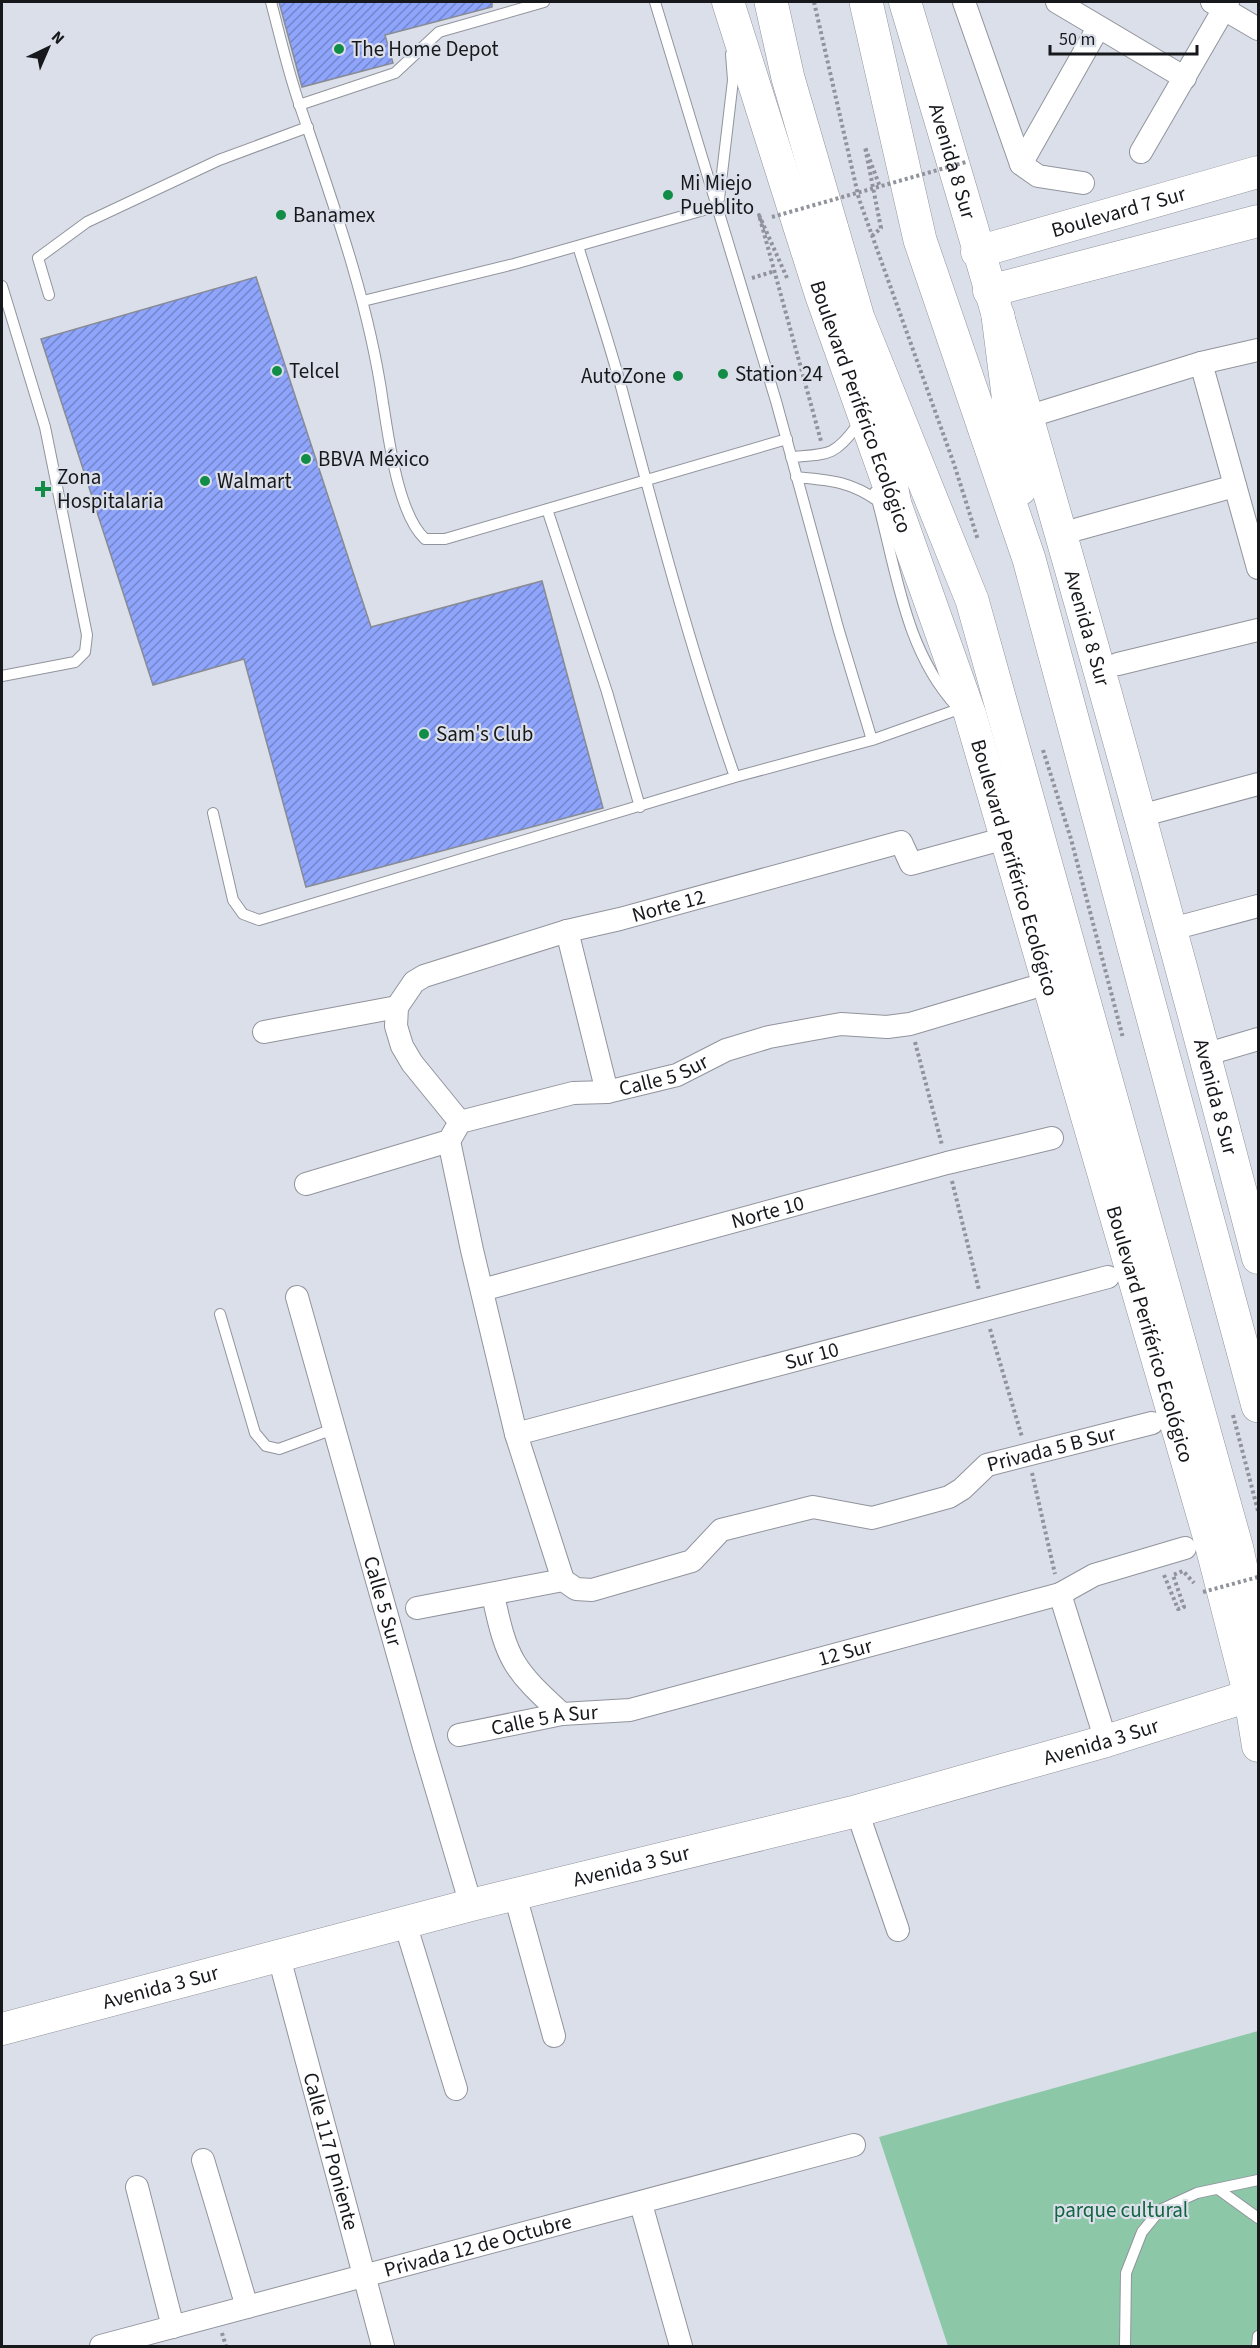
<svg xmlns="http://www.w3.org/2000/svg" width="1260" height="2348" font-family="'Source Sans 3',sans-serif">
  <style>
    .green { fill: #8cc8a7 }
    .building { fill: url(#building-hatch); stroke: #888b94; stroke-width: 1.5 }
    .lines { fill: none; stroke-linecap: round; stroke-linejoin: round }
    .lane-casing { stroke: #91949d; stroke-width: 12 }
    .street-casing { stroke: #91949d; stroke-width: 24 }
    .secondary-casing { stroke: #91949d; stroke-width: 33 }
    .highway-casing { stroke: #91949d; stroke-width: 34 }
    .path { stroke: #90939b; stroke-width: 4; stroke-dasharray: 3 3; stroke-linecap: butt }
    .lane { stroke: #fff; stroke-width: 10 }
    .street { stroke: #fff; stroke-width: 22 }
    .secondary { stroke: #fff; stroke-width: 32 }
    .highway { stroke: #fff; stroke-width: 33 }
    .path-bridge { stroke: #90939b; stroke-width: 4; stroke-dasharray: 3 3; stroke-linecap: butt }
    .poi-dot { fill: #128d48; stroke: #dbdfe9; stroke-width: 2 }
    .labels { text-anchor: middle; stroke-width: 4.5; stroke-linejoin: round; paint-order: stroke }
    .poi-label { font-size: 21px; fill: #17181c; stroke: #dbdfe9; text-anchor: start }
    .street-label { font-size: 21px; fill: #17181c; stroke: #dbdfe9 }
    .park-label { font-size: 21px; fill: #126543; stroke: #dbdfe9 }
  </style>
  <defs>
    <pattern id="building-hatch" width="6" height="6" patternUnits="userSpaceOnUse" patternTransform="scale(1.5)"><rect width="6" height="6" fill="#8ea5fb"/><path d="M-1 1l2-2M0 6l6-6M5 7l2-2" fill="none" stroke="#7385ca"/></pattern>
  </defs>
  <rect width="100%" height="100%" fill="#dbdfe9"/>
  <!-- green -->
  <path class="green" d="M 1258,2031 L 1258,2346 L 948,2346 L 879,2137 Z"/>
  <!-- building -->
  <path class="building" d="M 279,2 L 492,2 L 492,7 L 385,35 L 393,63 L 302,87 Z
    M 256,277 L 371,627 L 542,581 L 603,808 L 306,887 L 244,659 L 153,685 L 41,339 Z"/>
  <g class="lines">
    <defs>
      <path id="lane" d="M 271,2 C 280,36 288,72 300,106 C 333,203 369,302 383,403 C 389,440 398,514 425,539 L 445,539 L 787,439
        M 655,2 L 776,401 L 839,631 L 872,740
        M 299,105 L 395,73 L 439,32 L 544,2
        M 719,199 L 733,80 L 731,54
        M 578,246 C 593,295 610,344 623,394 C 657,523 691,651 735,777
        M 2,286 L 45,427 L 87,635 L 85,652 L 75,662 L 2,676
        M 49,295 L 38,258 L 87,222 L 219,160 L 308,127
        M 363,301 L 514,264 L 718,206
        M 791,457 C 827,454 834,457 856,427
        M 796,477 C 829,480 850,481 878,501
        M 875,492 C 896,565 903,649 957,707
        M 547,509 L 607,692 L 640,807
        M 213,813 L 233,900 L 243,914 L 259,920 L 735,777 L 872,740 L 959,709
        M 220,1314 L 255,1433 L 266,1446 L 279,1449 L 336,1428
        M 1218,2189 L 1258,2218
        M 1125,2346 L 1126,2273 L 1142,2232 L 1160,2210 L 1197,2193 L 1258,2180
        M 1257,2346 L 1258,2336"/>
      <g id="street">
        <path d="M 964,2 L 1021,164 L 1038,176 L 1083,183"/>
        <path d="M 1057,2 L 1185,78"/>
        <path d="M 1212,2 L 1258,29"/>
        <path d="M 1141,152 L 1228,2"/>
        <path d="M 1021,164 L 1098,28"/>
        <path d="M 1201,363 L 1258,568"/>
        <path d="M 1027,417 L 1201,363 L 1258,350"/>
        <path d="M 1060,534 L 1235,486"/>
        <path d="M 1118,664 L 1258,630"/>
        <path d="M 1140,816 L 1258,784"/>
        <path d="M 1172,929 L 1258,906"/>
        <path d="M 567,931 L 607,1092"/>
        <path d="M 264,1032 L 397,1007"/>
        <path d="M 1204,1055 L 1258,1039"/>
        <path id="s1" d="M 460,1122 L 412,1063 L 402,1046 L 396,1026 L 397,1007 L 414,982 L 424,976 L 567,931 L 620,919 L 901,842 L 911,864 L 1006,838"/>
        <path d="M 449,1141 L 472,1250 L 516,1434 L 563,1580"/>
        <path id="s2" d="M 306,1184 L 449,1141 L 460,1122 L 573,1093 L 607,1092 L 677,1075 L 726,1050 L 769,1037 L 841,1024 L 887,1027 L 910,1024 L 1031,988"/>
        <path id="s3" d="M 482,1290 L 947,1163 L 1052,1138"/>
        <path id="s4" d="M 297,1297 L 424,1747 L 471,1905"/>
        <path id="s5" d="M 516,1434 L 1108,1277"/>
        <path d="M 1060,1594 L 1106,1741"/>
        <path d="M 493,1595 C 507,1661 513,1669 562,1714"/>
        <path id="s6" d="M 417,1608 L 563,1580 L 576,1589 L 592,1590 L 692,1561 L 721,1530 L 813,1507 L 872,1518 L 949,1497 L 962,1489 L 987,1465 L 1152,1423"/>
        <path id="s7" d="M 459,1735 L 562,1714 L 630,1710 L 1060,1594 L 1094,1575 L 1185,1548"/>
        <path d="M 857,1811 L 898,1930"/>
        <path d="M 515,1895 L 554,2036"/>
        <path d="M 405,1923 L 456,2089"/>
        <path id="s8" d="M 279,1957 L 383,2346"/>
        <path d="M 203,2160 L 247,2307"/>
        <path d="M 137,2187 L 173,2327"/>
        <path d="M 641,2204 L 681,2346"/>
        <path id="s9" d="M 101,2346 L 854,2145"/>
      </g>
      <g id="secondary">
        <path id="s10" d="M 728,2 L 821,295 L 970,714 L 1209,1537 L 1250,1697 L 1258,1746"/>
        <path id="s11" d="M 905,2 C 1030,418 1149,837 1258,1258"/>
        <path id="s12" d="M 977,252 L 1258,172"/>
        <path d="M 989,291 L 1258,221"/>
        <path id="s13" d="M 2,2029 L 471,1905 L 857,1811 L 1106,1741 L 1258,1693"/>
      </g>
      <path id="highway" d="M 771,2 L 788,78 L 858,318 L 972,600 L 1237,1549 L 1258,1650
        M 866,2 L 920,240 L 1029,559 L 1258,1406
        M 998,316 L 1020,489
        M 873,393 L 894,500"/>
    </defs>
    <!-- lane casing -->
    <use href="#lane" class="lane-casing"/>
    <!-- street casing -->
    <use href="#street" class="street-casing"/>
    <!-- secondary casing -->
    <use href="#secondary" class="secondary-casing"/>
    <!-- highway casing -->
    <use href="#highway" class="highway-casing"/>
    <!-- path -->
    <path class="path" d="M 814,2 L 859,199 L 954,464 L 978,540
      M 872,236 L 881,228 L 865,147 L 880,187
      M 752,278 L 775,271
      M 787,278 L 759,215 L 821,441
      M 1043,750 L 1071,839 L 1123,1038
      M 915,1042 L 942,1145
      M 952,1181 L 979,1290
      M 990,1329 L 1022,1437
      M 1233,1415 L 1258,1511
      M 1032,1473 L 1055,1574
      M 1164,1575 L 1178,1609 L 1184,1607 L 1173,1575 L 1183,1571 L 1194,1583
      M 222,2333 L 226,2346"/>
    <!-- lane -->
    <use href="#lane" class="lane"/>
    <!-- street -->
    <use href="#street" class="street"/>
    <!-- secondary -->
    <use href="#secondary" class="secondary"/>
    <!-- highway -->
    <use href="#highway" class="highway"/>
    <!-- path-bridge -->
    <path class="path-bridge" d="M 772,217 L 966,162
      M 1203,1592 L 1258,1577"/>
  </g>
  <!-- markers -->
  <g class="poi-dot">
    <circle cx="339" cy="49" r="6"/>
    <circle cx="668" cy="195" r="6"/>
    <circle cx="281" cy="215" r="6"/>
    <circle cx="277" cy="371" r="6"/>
    <circle cx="723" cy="374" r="6"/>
    <circle cx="678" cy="376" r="6"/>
    <circle cx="306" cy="459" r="6"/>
    <circle cx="205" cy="481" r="6"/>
    <path d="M40 480h6v6h6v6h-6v6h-6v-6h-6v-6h6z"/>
    <circle cx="424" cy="734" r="6"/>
  </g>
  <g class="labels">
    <!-- poi labels -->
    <g class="poi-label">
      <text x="351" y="56">The Home Depot</text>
      <text x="680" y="190">Mi Miejo<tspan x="680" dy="24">Pueblito</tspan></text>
      <text x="293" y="222">Banamex</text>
      <text x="289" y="378">Telcel</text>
      <text x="735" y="381">Station 24</text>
      <text x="666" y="383" text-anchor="end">AutoZone</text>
      <text x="318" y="466">BBVA México</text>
      <text x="57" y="484">Zona<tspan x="57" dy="24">Hospitalaria</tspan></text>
      <text x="217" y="488">Walmart</text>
      <text x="436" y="741">Sam's Club</text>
    </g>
    <!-- street labels -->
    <g class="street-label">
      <text dy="7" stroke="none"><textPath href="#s11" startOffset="166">Avenida 8 Sur</textPath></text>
      <text dy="7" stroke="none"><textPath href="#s12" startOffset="147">Boulevard 7 Sur</textPath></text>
      <text dy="7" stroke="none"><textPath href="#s10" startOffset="426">Boulevard Periférico Ecológico</textPath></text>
      <text dy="7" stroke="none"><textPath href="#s11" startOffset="652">Avenida 8 Sur</textPath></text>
      <text dy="7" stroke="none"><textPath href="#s10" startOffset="912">Boulevard Periférico Ecológico</textPath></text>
      <text dy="7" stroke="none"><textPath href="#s1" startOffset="432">Norte 12</textPath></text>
      <text dy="7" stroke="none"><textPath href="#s2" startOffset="381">Calle 5 Sur</textPath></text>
      <text dy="7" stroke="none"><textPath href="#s11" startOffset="1138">Avenida 8 Sur</textPath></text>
      <text dy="7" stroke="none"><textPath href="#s3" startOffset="296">Norte 10</textPath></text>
      <text dy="7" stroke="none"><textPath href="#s10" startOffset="1398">Boulevard Periférico Ecológico</textPath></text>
      <text dy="7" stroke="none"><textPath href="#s5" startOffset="306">Sur 10</textPath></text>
      <text dy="7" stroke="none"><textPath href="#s6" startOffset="678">Privada 5 B Sur</textPath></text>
      <text dy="7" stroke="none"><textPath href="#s4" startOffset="316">Calle 5 Sur</textPath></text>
      <text dy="7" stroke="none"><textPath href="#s7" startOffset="396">12 Sur</textPath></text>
      <text dy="7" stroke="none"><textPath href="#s7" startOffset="87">Calle 5 A Sur</textPath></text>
      <text dy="7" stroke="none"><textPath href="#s13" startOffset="1136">Avenida 3 Sur</textPath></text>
      <text dy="7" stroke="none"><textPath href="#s13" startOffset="650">Avenida 3 Sur</textPath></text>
      <text dy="7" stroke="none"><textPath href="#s13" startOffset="164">Avenida 3 Sur</textPath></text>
      <text dy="7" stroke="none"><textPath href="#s8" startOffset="201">Calle 117 Poniente</textPath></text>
      <text dy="7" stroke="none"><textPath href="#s9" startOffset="390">Privada 12 de Octubre</textPath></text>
    </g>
    <!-- park labels -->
    <g class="park-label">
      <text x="1121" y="2217">parque cultural</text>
    </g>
  </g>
  <!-- border -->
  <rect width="1260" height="2348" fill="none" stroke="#17181c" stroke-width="6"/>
  <!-- north arrow -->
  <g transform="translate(48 48) rotate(44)" stroke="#dbdfe9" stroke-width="4.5" paint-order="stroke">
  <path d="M0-4.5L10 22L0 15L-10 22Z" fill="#17181c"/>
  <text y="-9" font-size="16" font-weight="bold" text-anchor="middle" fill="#17181c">N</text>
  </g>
  <!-- scale -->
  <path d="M1050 45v9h147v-9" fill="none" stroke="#17181c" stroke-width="3"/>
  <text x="1059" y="45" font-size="18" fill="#17181c" stroke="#dbdfe9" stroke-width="4.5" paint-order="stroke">50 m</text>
</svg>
